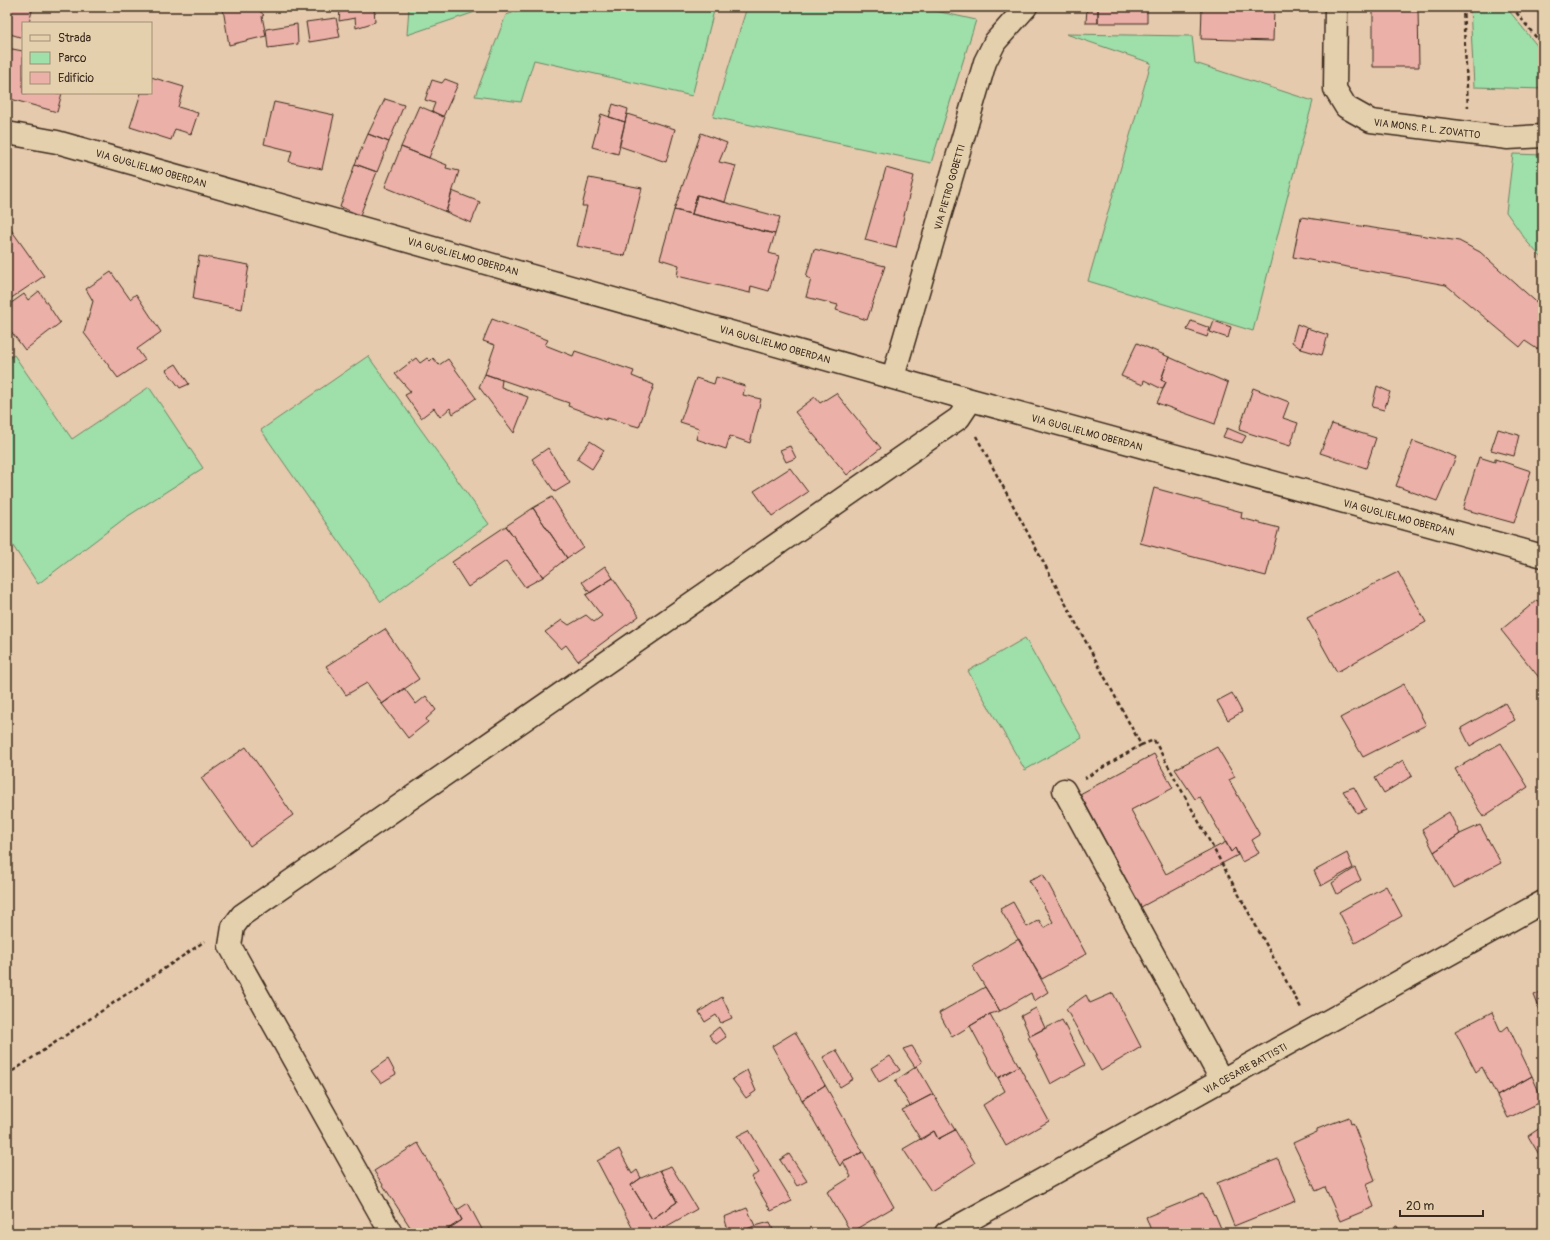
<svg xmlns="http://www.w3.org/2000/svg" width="1550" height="1240" font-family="Pangolin,sans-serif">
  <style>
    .green { fill: #9edfaa; stroke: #6c8464 }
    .building { fill: #ebb0a7; stroke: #3b2a1e }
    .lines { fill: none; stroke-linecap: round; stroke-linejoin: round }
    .minor-casing { stroke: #3b2a1e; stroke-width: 25 }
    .path { stroke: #3b2a1e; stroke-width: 2.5; stroke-dasharray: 4 3; stroke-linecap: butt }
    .minor { stroke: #e5d0ae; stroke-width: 22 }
    .labels { text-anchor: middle; stroke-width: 3.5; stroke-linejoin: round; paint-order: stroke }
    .street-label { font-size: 10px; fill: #3b2a1e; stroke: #e5d0ae }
  </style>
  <rect width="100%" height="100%" fill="#e6caad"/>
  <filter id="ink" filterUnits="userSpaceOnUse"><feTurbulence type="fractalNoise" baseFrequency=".025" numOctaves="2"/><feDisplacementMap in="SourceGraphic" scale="8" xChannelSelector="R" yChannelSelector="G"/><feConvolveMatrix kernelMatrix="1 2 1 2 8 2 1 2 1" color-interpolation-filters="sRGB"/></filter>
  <g filter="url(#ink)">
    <!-- green -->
    <path class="green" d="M 409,7 L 490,7 L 407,35 Z
      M 531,7 L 715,7 L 692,96 L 534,60 L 521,102 L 475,96 L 506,15 Z
      M 747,7 L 918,7 L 976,20 L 931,163 L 713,117 Z
      M 1470,7 L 1506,7 L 1543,53 L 1543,89 L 1474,87 Z
      M 1066,34 L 1192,36 L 1195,63 L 1313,101 L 1291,183 L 1253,331 L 1088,281 L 1151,63 Z
      M 1513,154 L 1543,155 L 1543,259 L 1528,243 L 1506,212 Z
      M 14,355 L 72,439 L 149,387 L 203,468 L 125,518 L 38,584 L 7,537 L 7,360 Z
      M 368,356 L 489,524 L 381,602 L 261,430 Z
      M 1025,638 L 1082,738 L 1025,770 L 968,671 Z"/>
    <!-- building -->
    <path class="building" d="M 7,7 L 33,7 L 29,23 L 23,23 L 23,38 L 7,33 Z
      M 234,7 L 250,7 L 250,9 L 252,7 L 255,7 L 264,15 L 262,16 L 266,36 L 229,45 L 223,9 L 234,8 Z
      M 338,7 L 374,7 L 375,22 L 356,28 L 355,18 L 339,21 L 340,9 Z
      M 1087,7 L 1098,7 L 1098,23 L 1086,23 Z
      M 1098,7 L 1147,7 L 1147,23 L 1098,23 Z
      M 1202,7 L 1274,7 L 1273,41 L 1201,39 Z
      M 1373,7 L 1418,7 L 1419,67 L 1373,67 Z
      M 336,18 L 340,37 L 309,42 L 306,22 Z
      M 297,24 L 298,44 L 268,48 L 266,29 Z
      M 7,48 L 23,51 L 23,93 L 62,93 L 57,112 L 7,98 Z
      M 151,77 L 184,87 L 178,107 L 198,113 L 191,134 L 175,129 L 171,140 L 130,127 L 141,93 L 151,93 Z
      M 445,79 L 458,84 L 443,117 L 432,111 L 435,103 L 425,100 L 432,80 L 442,83 Z
      M 385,99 L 404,105 L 389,142 L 368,134 Z
      M 274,102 L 334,115 L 322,169 L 289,162 L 292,151 L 264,144 Z
      M 613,104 L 628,109 L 625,122 L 609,117 Z
      M 419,106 L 445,117 L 429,158 L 401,147 Z
      M 601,114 L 625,122 L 618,154 L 592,147 Z
      M 627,114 L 675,129 L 666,162 L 619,146 Z
      M 701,133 L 727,143 L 719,162 L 736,166 L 725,202 L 697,195 L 692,214 L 674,210 Z
      M 368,134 L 389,142 L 377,172 L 355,164 Z
      M 401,147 L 447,165 L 446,168 L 459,171 L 446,212 L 385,187 Z
      M 355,164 L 377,172 L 360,215 L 340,207 Z
      M 886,168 L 914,176 L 896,248 L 865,240 Z
      M 589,178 L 642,188 L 625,256 L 577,246 L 587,206 L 582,206 Z
      M 452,191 L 480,202 L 471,223 L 446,212 Z
      M 697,195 L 780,217 L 775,234 L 692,214 Z
      M 674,210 L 775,234 L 769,253 L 779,256 L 769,291 L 751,286 L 750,293 L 677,276 L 679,265 L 660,259 Z
      M 1301,217 L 1459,241 L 1480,252 L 1543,308 L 1543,342 L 1537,349 L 1525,341 L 1520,347 L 1446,285 L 1293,257 Z
      M 7,224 L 44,276 L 7,301 Z
      M 814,249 L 885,266 L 867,320 L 836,310 L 838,305 L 806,297 L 811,279 L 806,277 Z
      M 199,256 L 249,265 L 242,309 L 193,299 Z
      M 111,272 L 130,299 L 136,294 L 161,332 L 137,349 L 145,360 L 118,378 L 84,333 L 93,301 L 86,289 Z
      M 39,291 L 60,323 L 25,350 L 7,326 L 7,306 L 24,294 L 28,300 Z
      M 492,319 L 548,340 L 545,345 L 573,356 L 575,351 L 634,371 L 632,376 L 654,385 L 639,427 L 607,418 L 606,420 L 568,406 L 569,403 L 485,374 L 495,345 L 483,341 Z
      M 1191,321 L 1210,328 L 1207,337 L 1187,330 Z
      M 1214,321 L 1231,327 L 1228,338 L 1210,332 Z
      M 1297,324 L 1307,328 L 1301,349 L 1292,342 Z
      M 1307,328 L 1328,335 L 1322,355 L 1301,349 Z
      M 1137,343 L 1169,357 L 1161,380 L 1166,382 L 1162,389 L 1144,380 L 1143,385 L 1121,376 Z
      M 1169,357 L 1228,383 L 1215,424 L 1157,403 L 1166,382 L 1161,380 Z
      M 416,358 L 420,363 L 427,358 L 430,361 L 433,358 L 439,365 L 448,359 L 476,398 L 453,414 L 450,408 L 440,417 L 434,408 L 421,418 L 405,395 L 411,392 L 395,374 Z
      M 176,364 L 189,384 L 180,388 L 166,370 Z
      M 485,374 L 502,380 L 501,387 L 528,397 L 514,433 L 479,387 Z
      M 716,377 L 745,386 L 743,395 L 761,399 L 750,443 L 730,436 L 726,449 L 696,439 L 699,428 L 680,422 L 696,378 L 714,384 Z
      M 1377,386 L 1390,392 L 1384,410 L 1372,407 Z
      M 1253,388 L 1289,402 L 1283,418 L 1298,423 L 1290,446 L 1239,430 Z
      M 836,393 L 881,448 L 847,475 L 795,412 L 815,397 L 820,403 Z
      M 1332,424 L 1376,438 L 1366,468 L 1320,453 Z
      M 1227,428 L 1246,436 L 1242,443 L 1223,437 Z
      M 1498,429 L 1519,435 L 1514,456 L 1491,450 Z
      M 590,441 L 604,450 L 592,469 L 577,459 Z
      M 1413,441 L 1456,457 L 1437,501 L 1396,486 Z
      M 790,446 L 796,458 L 786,462 L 780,450 Z
      M 548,448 L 570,483 L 555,492 L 532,459 Z
      M 1479,457 L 1495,462 L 1495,459 L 1531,471 L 1514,523 L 1463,509 Z
      M 790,468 L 808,492 L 772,516 L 754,491 Z
      M 1154,488 L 1242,512 L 1241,518 L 1279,528 L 1266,576 L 1140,543 Z
      M 552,497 L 583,547 L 567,558 L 533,508 Z
      M 533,508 L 567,558 L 543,577 L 506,526 Z
      M 506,526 L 543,577 L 525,587 L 506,561 L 468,587 L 452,562 Z
      M 605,566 L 613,578 L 590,593 L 582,582 Z
      M 1398,572 L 1426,622 L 1337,672 L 1307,618 Z
      M 613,578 L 639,616 L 578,661 L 566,645 L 561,649 L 545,632 L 562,620 L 569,625 L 586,615 L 594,622 L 602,616 L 586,595 Z
      M 1537,600 L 1543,608 L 1543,678 L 1541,680 L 1501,630 Z
      M 385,629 L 419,679 L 382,704 L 367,683 L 346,695 L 326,666 Z
      M 1404,684 L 1426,725 L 1363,757 L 1340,718 Z
      M 404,688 L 416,704 L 426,696 L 436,710 L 426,719 L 428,722 L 408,738 L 382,704 Z
      M 1232,693 L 1242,712 L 1228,720 L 1217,701 Z
      M 1505,703 L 1515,720 L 1470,746 L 1461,728 Z
      M 1501,743 L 1528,787 L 1483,817 L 1455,769 Z
      M 246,747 L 293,815 L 250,846 L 201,778 Z
      M 1217,747 L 1235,777 L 1229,780 L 1260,835 L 1252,840 L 1259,853 L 1242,862 L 1235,848 L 1231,852 L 1200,797 L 1195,799 L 1175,769 Z
      M 1154,754 L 1173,788 L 1131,810 L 1166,874 L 1226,842 L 1231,852 L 1235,848 L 1238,855 L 1141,907 L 1080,794 Z
      M 1403,760 L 1412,776 L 1384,793 L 1375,778 Z
      M 1354,787 L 1366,809 L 1357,813 L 1343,791 Z
      M 1449,812 L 1460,834 L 1434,852 L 1422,829 Z
      M 1480,825 L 1501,863 L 1454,888 L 1434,852 L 1460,834 Z
      M 1347,853 L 1353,868 L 1321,886 L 1314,871 Z
      M 1355,868 L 1361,880 L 1337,894 L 1332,883 Z
      M 1043,874 L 1086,954 L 1042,979 L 1000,909 L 1013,902 L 1027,927 L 1039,920 L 1044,928 L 1053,922 L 1029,880 Z
      M 1386,886 L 1402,916 L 1355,943 L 1339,912 Z
      M 1019,939 L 1048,992 L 1034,1001 L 1031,993 L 1000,1011 L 972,966 Z
      M 985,987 L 1000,1011 L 990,1014 L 952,1037 L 939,1013 Z
      M 1543,991 L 1543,1018 L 1534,995 Z
      M 1113,993 L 1141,1047 L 1101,1071 L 1066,1009 L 1086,995 L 1090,1003 Z
      M 722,997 L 732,1018 L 721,1023 L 716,1015 L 705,1022 L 699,1012 Z
      M 1036,1008 L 1045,1028 L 1030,1036 L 1021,1016 Z
      M 1492,1012 L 1501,1032 L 1508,1026 L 1532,1076 L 1497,1096 L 1482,1067 L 1476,1072 L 1455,1031 Z
      M 990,1014 L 1019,1066 L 998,1078 L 970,1026 Z
      M 1062,1020 L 1085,1065 L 1051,1084 L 1028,1037 Z
      M 719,1027 L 726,1037 L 716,1044 L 709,1035 Z
      M 795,1032 L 825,1085 L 802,1100 L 772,1046 Z
      M 912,1046 L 922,1062 L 915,1067 L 903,1049 Z
      M 836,1050 L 853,1079 L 840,1087 L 823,1057 Z
      M 890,1056 L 900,1070 L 879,1082 L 871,1068 Z
      M 388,1059 L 396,1074 L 381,1083 L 371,1071 Z
      M 917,1066 L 933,1094 L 910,1106 L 895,1081 Z
      M 1019,1066 L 1049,1121 L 1006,1146 L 983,1105 L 1005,1091 L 998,1078 Z
      M 747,1070 L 756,1091 L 746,1098 L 732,1079 Z
      M 1532,1076 L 1543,1101 L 1508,1118 L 1497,1096 Z
      M 825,1085 L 863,1152 L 843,1161 L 840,1166 L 802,1100 Z
      M 933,1094 L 955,1130 L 938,1139 L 934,1131 L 921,1140 L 902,1110 Z
      M 1349,1117 L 1351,1124 L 1353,1123 L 1375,1180 L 1366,1184 L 1374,1207 L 1340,1221 L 1325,1187 L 1316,1191 L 1293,1143 L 1317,1132 L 1317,1129 Z
      M 1543,1126 L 1543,1155 L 1540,1156 L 1528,1136 Z
      M 749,1130 L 792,1201 L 771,1211 L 751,1177 L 759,1173 L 737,1136 Z
      M 955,1130 L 975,1163 L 931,1191 L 903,1149 L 934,1131 L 938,1139 Z
      M 418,1143 L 462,1220 L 442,1233 L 414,1233 L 374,1171 Z
      M 619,1149 L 632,1174 L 637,1170 L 641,1178 L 631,1185 L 652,1219 L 677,1202 L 660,1170 L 671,1166 L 697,1209 L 655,1233 L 635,1233 L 597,1161 Z
      M 863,1152 L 894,1207 L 851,1232 L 827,1192 L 851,1177 L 843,1161 Z
      M 789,1154 L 807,1181 L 797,1186 L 780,1160 Z
      M 1278,1159 L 1296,1201 L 1234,1226 L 1217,1183 Z
      M 660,1170 L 677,1202 L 652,1219 L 631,1185 L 641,1178 Z
      M 1203,1194 L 1214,1215 L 1215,1214 L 1223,1233 L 1152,1233 L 1146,1217 Z
      M 468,1203 L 484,1233 L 442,1233 L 462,1220 L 457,1210 Z
      M 747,1208 L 755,1226 L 736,1233 L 729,1233 L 724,1217 Z
      M 770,1222 L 774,1233 L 736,1233 L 755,1226 Z
      M 1397,1226 L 1400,1233 L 1378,1233 Z"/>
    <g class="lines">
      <defs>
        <path id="minor" d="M 1336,7 L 1335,89 L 1346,107 L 1371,121 L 1508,138 L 1543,136
          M 7,133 L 57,142 L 971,400 L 1543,556
          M 893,377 L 985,62 L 995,42 L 1026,7
          M 1064,790 L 1222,1081
          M 391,1233 L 230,946 L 233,927 L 242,915 L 959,418 L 971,400
          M 946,1233 L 1543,902"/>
      </defs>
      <!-- minor casing -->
      <use href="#minor" class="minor-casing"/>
      <!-- path -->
      <path class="path" d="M 1463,7 L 1468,108
        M 1512,7 L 1543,46
        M 976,436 L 1141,745 L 1085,778
        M 1141,745 L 1154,740 L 1301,1008
        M 7,1075 L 205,941"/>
      <!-- minor -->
      <use href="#minor" class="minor"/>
    </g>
  </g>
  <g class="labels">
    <!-- street labels -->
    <g class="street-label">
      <text transform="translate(1427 128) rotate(7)" y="4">VIA MONS. P. L. ZOVATTO</text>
      <text transform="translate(151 168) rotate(16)" y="4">VIA GUGLIELMO OBERDAN</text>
      <text transform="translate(949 187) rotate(-74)" y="4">VIA PIETRO GOBETTI</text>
      <text transform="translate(463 256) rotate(16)" y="4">VIA GUGLIELMO OBERDAN</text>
      <text transform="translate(775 344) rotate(16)" y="4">VIA GUGLIELMO OBERDAN</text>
      <text transform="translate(1087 432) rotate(15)" y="4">VIA GUGLIELMO OBERDAN</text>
      <text transform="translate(1399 517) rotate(15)" y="4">VIA GUGLIELMO OBERDAN</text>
      <text transform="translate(1245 1068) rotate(-29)" y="4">VIA CESARE BATTISTI</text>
    </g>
  </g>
  <!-- margin -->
  <rect width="1550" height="1240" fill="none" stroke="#e5d0ae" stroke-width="24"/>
  <rect x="12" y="12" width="1526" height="1216" fill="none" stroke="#3b2a1e" stroke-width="1.5" filter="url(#ink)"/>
  <!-- legend -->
  <rect x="22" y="22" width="130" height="72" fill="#e5d0ae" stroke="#a18e74"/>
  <rect x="30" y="35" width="20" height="6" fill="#e5d0ae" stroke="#a18e74"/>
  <text x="58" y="42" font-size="12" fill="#3b2a1e">Strada</text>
  <rect x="30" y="52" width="20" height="12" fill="#9edfaa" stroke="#a18e74"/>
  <text x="58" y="62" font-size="12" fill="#3b2a1e">Parco</text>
  <rect x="30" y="72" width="20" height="12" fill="#ebb0a7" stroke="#a18e74"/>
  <text x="58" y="82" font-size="12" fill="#3b2a1e">Edificio</text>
  <!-- scale -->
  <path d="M1400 1210v6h83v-6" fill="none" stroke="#3b2a1e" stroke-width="2"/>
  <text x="1406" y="1210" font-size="12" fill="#3b2a1e" stroke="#e5d0ae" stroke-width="3" paint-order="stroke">20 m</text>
</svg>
